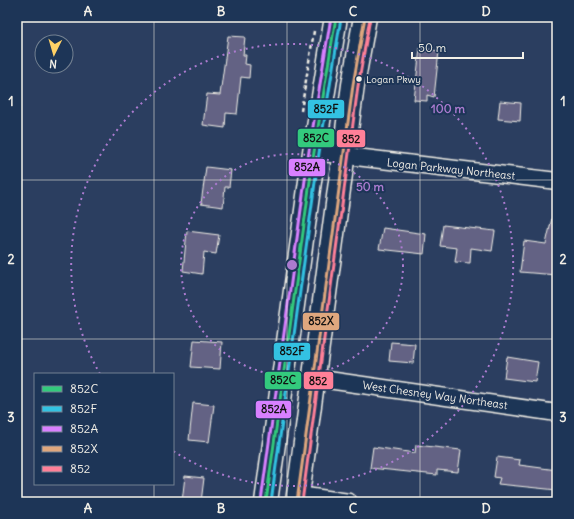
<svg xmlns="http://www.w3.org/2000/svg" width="574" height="519" font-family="Delius,sans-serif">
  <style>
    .building { fill: #636284; stroke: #f4f1e8 }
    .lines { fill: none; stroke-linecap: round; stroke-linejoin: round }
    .street-casing { stroke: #f4f1e8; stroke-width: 19 }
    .secondary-casing { stroke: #f4f1e8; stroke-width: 25 }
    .path { stroke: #f4f1e8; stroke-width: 2.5; stroke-dasharray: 4 3; stroke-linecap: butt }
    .street { stroke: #1d3557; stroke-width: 16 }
    .secondary { stroke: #1d3557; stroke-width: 22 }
    .bus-1-casing { stroke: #1d3557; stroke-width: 6 }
    .bus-2-casing { stroke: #1d3557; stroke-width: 6 }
    .bus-3-casing { stroke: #1d3557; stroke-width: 6 }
    .bus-4-casing { stroke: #1d3557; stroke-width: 6 }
    .bus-5-casing { stroke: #1d3557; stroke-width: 6 }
    .bus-1 { stroke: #33ca7d; stroke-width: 3 }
    .bus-2 { stroke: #33c2e2; stroke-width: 3 }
    .bus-3 { stroke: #d880ff; stroke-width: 3 }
    .bus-4 { stroke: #dfa77e; stroke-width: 3 }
    .bus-5 { stroke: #ff8098; stroke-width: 3 }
    .grid { fill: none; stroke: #f4f1e8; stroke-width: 1; stroke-opacity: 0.55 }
    .ring { fill: none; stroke: #ab7bcf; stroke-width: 2; stroke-dasharray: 2 4 }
    .bus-dot { fill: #f4f1e8; stroke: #1d3557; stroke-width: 1.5 }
    .labels { text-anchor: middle; stroke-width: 4; stroke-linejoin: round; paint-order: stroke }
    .bus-label { font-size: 10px; fill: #f4f1e8; stroke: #1d3557; text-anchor: start }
    .street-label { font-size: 11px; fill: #f4f1e8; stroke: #1d3557 }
    .centre { fill: #ab7bcf; stroke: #1d3557; stroke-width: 2 }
    .ring-label { font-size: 12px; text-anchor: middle; font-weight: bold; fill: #ab7bcf; stroke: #1d3557; stroke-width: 4; stroke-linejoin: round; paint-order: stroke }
    .line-badge { stroke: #1d3557; stroke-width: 1.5 }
    .pale-badge-label { font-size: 11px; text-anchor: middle; font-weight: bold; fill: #111 }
    .neatline { fill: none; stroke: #f4f1e8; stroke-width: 1.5 }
    .grid-label { font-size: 13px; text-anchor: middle; font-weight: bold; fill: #f4f1e8 }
  </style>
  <rect width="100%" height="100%" fill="#2b3e60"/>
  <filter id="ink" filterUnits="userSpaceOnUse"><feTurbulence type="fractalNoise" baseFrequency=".025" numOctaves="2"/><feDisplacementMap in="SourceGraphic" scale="8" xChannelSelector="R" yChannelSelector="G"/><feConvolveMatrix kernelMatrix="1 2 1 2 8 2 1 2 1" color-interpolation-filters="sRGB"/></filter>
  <g filter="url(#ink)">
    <!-- building -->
    <path class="building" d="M 228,36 L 245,37 L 243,55 L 246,55 L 245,64 L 250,65 L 249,78 L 241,77 L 237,114 L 226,113 L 225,128 L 203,125 L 207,94 L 220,95 Z
      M 420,48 L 439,51 L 434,97 L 427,95 L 427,101 L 414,100 Z
      M 500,101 L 521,103 L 520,121 L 498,119 Z
      M 206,167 L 231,170 L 229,187 L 225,187 L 223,207 L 201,204 Z
      M 552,218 L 557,219 L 557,275 L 520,272 L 524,241 L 546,244 Z
      M 443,225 L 495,231 L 492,251 L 471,248 L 470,263 L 455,262 L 457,248 L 440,246 Z
      M 383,228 L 426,234 L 424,254 L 379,249 Z
      M 187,231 L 219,235 L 216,254 L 204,252 L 202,274 L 183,271 Z
      M 194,340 L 222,342 L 220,369 L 191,367 Z
      M 391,342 L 415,344 L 413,363 L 389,361 Z
      M 507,357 L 538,362 L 535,382 L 504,378 Z
      M 193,403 L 214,405 L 209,442 L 189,440 Z
      M 416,445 L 461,450 L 458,472 L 437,470 L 437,475 L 370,468 L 373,447 L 415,453 Z
      M 497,457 L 520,460 L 519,465 L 557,470 L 557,490 L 498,484 L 500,478 L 494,477 Z
      M 185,476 L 204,478 L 201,502 L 182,502 Z"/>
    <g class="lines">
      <defs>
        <path id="street" d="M 314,152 L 557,181
          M 314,378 L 557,413
          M 298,495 L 349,502"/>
        <path id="secondary" d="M 266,502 L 314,152 L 336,17
          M 297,502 L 353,85 L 365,17"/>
      </defs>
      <!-- street casing -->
      <use href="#street" class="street-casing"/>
      <!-- secondary casing -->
      <use href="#secondary" class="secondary-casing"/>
      <!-- path -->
      <path class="path" d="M 301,111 L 314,31"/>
      <!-- street -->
      <use href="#street" class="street"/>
      <!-- secondary -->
      <use href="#secondary" class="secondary"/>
      <defs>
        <path id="bus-1" d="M 266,502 L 314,152 L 336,17"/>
        <path id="bus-2" d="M 271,502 L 319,153 L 341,18"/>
        <path id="bus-3" d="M 261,501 L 309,151 L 331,17"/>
        <path id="bus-4" d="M 297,502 L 353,85 L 365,17"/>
        <path id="bus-5" d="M 302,502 L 358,86 L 370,18"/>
      </defs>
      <!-- bus-1 casing -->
      <use href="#bus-1" class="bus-1-casing"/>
      <!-- bus-2 casing -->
      <use href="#bus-2" class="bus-2-casing"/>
      <!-- bus-3 casing -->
      <use href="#bus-3" class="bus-3-casing"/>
      <!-- bus-4 casing -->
      <use href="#bus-4" class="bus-4-casing"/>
      <!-- bus-5 casing -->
      <use href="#bus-5" class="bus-5-casing"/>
      <!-- bus-1 -->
      <use href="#bus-1" class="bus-1"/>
      <!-- bus-2 -->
      <use href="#bus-2" class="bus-2"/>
      <!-- bus-3 -->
      <use href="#bus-3" class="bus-3"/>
      <!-- bus-4 -->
      <use href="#bus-4" class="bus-4"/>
      <!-- bus-5 -->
      <use href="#bus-5" class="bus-5"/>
    </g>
  </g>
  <!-- grid -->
  <path class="grid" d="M 154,17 L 154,374M 287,17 L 287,502M 420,17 L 420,502M 17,180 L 557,180M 17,339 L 557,339M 154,484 L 154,502"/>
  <!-- distance rings -->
  <g class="ring">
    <circle cx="292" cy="265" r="111"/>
    <path d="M100 374A221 221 0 1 1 173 451"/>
  </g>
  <!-- markers -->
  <circle class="bus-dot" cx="359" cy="79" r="3.5"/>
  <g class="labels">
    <!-- bus labels -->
    <g class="bus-label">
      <text x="366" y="83">Logan Pkwy</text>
    </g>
    <!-- street labels -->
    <g class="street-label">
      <text transform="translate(451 169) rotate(6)" y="4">Logan Parkway Northeast</text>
      <text transform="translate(435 395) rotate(8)" y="4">West Chesney Way Northeast</text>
    </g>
  </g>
  <circle cx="292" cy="265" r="6" class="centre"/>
  <g class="ring-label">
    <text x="448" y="113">100 m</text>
    <text x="370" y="191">50 m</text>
  </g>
  <g class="line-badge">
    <rect x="307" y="99" width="38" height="20" rx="4" fill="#33c2e2"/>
    <rect x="297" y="128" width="38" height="20" rx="4" fill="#33ca7d"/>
    <rect x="336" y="129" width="30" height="19" rx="4" fill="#ff8098"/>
    <rect x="288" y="158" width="38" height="19" rx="4" fill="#d880ff"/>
    <rect x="302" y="312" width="38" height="19" rx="4" fill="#dfa77e"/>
    <rect x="273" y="342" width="38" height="19" rx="4" fill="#33c2e2"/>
    <rect x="264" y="371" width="38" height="19" rx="4" fill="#33ca7d"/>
    <rect x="303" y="371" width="31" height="19" rx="4" fill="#ff8098"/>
    <rect x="255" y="400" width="37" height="19" rx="4" fill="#d880ff"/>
  </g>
  <g class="pale-badge-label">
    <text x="326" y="113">852F</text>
    <text x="316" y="142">852C</text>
    <text x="351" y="143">852</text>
    <text x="307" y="171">852A</text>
    <text x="321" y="325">852X</text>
    <text x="292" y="355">852F</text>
    <text x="283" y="384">852C</text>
    <text x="318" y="385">852</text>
    <text x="274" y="413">852A</text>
  </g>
  <!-- margin -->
  <rect width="574" height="519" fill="none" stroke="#1d3557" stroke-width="44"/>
  <!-- legend -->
  <rect x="34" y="373" width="140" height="112" fill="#1d3557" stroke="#738091"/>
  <rect x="42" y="386" width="20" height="6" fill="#33ca7d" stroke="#738091"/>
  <text x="70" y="393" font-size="12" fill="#f4f1e8">852C</text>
  <rect x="42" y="406" width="20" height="6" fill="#33c2e2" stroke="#738091"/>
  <text x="70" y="413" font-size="12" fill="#f4f1e8">852F</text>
  <rect x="42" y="426" width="20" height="6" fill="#d880ff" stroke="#738091"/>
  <text x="70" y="433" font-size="12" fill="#f4f1e8">852A</text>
  <rect x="42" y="446" width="20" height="6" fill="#dfa77e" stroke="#738091"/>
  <text x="70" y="453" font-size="12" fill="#f4f1e8">852X</text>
  <rect x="42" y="466" width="20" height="6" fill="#ff8098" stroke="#738091"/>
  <text x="70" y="473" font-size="12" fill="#f4f1e8">852</text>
  <!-- north arrow -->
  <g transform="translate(54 54) rotate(185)"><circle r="19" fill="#1d3557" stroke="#738091"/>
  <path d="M0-3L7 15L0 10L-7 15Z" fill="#ffd166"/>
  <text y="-6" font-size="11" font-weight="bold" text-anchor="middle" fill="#f4f1e8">N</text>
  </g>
  <!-- scale -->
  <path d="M412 52v6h111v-6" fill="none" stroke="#f4f1e8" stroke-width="2"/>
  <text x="418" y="52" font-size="12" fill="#f4f1e8" stroke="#1d3557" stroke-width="3" paint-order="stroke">50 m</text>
  <rect x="22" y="22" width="530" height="475" class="neatline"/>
  <g class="grid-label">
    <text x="88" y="16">A</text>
    <text x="221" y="16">B</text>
    <text x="353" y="16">C</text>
    <text x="486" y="16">D</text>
    <text x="11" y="106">1</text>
    <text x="563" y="106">1</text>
    <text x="11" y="264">2</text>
    <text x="563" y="264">2</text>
    <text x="11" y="422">3</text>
    <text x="563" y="422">3</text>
    <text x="88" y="513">A</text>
    <text x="221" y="513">B</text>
    <text x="353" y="513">C</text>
    <text x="486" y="513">D</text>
  </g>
</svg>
